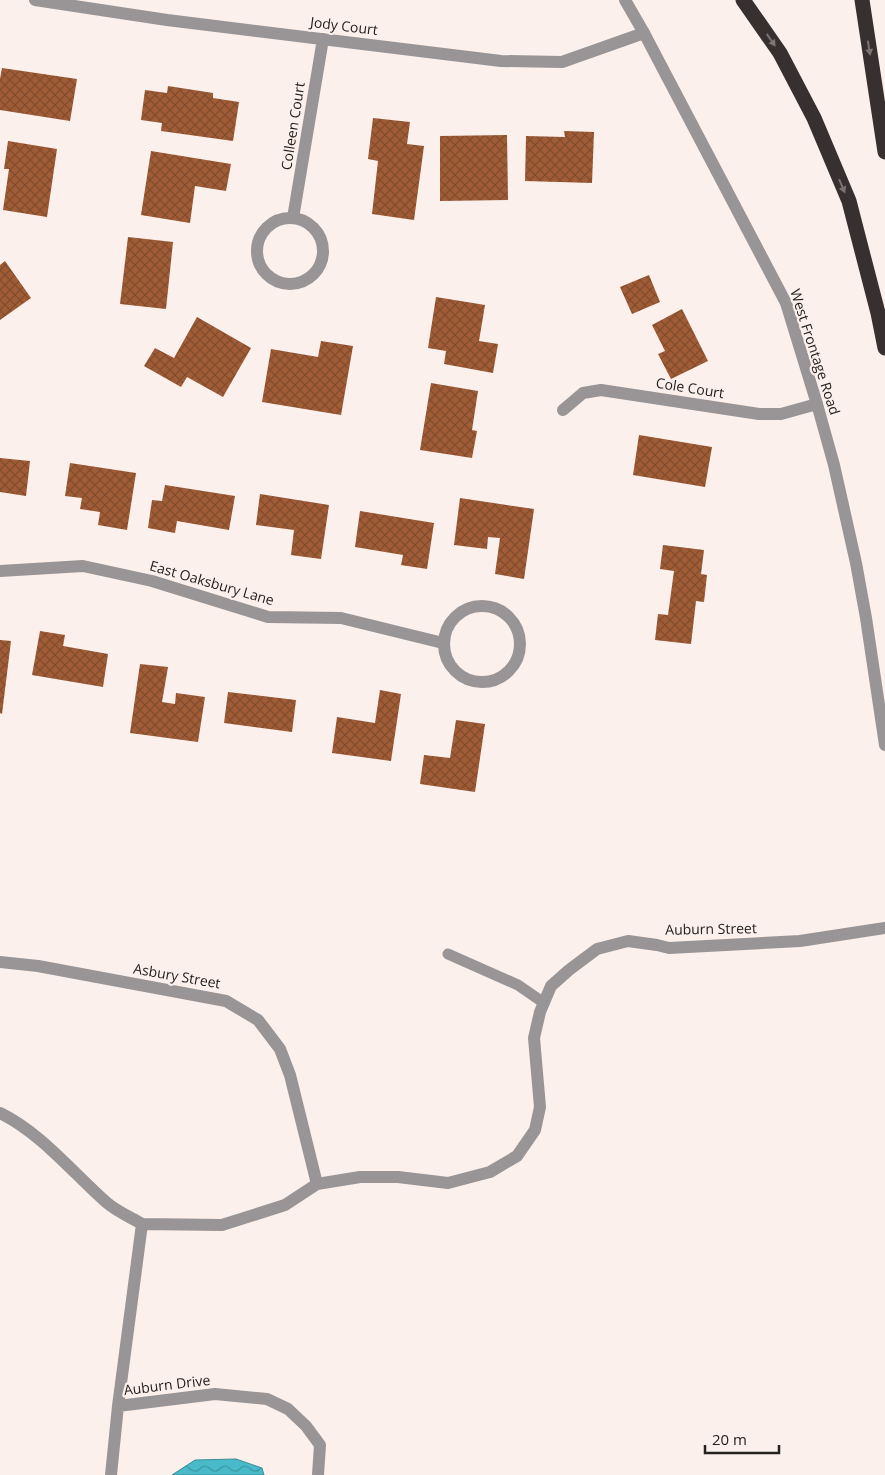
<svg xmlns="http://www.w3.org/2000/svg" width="885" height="1475" font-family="'Open Sans',sans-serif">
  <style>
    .water { fill: url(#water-waves); stroke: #3d8c96 }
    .building { fill: url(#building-cross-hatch) }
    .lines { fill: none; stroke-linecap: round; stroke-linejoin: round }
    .service { stroke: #999495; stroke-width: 11 }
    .minor { stroke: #999495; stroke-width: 12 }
    .tertiary { stroke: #999495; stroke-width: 12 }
    .motorway { stroke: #382f30; stroke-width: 15 }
    .oneway { fill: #7c7372 }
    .labels { text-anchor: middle; stroke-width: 4.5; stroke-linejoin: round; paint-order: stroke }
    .street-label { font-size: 14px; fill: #24211f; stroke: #fbf0ec }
  </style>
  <defs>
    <pattern id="water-waves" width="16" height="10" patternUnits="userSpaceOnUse" patternTransform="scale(1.25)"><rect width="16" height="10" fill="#48bac9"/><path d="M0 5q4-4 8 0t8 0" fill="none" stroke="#3c97a3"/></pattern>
    <pattern id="building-cross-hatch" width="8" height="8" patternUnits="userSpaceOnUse" patternTransform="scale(1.25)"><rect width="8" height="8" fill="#a05c36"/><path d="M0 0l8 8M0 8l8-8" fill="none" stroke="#824c2d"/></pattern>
  </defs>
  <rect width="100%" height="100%" fill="#fbf0ec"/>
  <!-- water -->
  <path class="water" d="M 236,1459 L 262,1468 L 264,1475 L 172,1475 L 195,1460 Z"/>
  <!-- building -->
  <path class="building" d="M 2,68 L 77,79 L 70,121 L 0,110 L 0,79 Z
    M 168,86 L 213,93 L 213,98 L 239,102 L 233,141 L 161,131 L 162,123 L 141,120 L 145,90 L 167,93 Z
    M 373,118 L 410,122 L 407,144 L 424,146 L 414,220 L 372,214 L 378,161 L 368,159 Z
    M 564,131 L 594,132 L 592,183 L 525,181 L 526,136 L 565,137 Z
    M 507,135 L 508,200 L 440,201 L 440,136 Z
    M 8,141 L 57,149 L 47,217 L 3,210 L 9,169 L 4,169 Z
    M 151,151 L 231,164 L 226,191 L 195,186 L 190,223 L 141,215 Z
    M 128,237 L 173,242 L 166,309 L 120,304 Z
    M 5,261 L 31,298 L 0,320 L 0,265 Z
    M 649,275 L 660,302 L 632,314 L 620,287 Z
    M 436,297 L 485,305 L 479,341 L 498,344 L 493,373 L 444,364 L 446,351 L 428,348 Z
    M 682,309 L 708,361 L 671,379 L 658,354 L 665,351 L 652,325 Z
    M 197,317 L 251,348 L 223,397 L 187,377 L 181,387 L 144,366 L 155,348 L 174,358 Z
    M 321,341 L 353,346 L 341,415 L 262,402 L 271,349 L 318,357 Z
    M 431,383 L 478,391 L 472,430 L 477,431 L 472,458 L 420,450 Z
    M 639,435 L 712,447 L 705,487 L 633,475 Z
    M 0,458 L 30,461 L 26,496 L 0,492 Z
    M 70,463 L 136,473 L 127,530 L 98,525 L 100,512 L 80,509 L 82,498 L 65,496 Z
    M 165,485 L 235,496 L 229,530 L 177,521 L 175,533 L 148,528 L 152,500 L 162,501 Z
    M 260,494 L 329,505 L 321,559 L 291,555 L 294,530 L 256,525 Z
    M 460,498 L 534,509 L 524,579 L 495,574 L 500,538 L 488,537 L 487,549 L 454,545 Z
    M 360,511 L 434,523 L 427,569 L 401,565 L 403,555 L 355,547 Z
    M 663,545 L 704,550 L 701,574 L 707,575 L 704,602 L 696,601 L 691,644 L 655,640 L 658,614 L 668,615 L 674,571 L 660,569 Z
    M 40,631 L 65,635 L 63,646 L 108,654 L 103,687 L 32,675 Z
    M 0,640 L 11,641 L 2,714 L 0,713 Z
    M 140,664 L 168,667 L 162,702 L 175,704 L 176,693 L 205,697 L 198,742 L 130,733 Z
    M 380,690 L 401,694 L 391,761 L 332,753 L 337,717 L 375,723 Z
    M 228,692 L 296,700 L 292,732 L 224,723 Z
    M 456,720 L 485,724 L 475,792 L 420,784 L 424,755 L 450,758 Z"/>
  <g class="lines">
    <!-- service -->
    <path class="service" d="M 448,954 L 518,985 L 544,1003"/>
    <!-- minor -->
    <path class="minor" d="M 35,0 L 167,20 L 501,61 L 562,62 L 644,33
      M 293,218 L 323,39
      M257 251a33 33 0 1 1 66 0a33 33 0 1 1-66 0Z
      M 563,410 L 583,393 L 601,390 L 759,414 L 781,414 L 817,404
      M 0,571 L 83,566 L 152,581 L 268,617 L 341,618 L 443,643
      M444 644a38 38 0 1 1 76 0a38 38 0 1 1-76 0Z
      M 0,962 L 38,966 L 226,1001 L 258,1020 L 280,1049 L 290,1075 L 317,1184
      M 0,1113 C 41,1133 72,1172 106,1202 C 116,1211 130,1217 142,1224
      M 142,1224 L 222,1225 L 285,1205 L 317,1184 L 360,1177 L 398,1177 L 448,1183 L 490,1172 L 517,1156 L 535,1130 L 540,1107 L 534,1038 L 540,1012 L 551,986 L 569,970 L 597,949 L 628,941 L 657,945 L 669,948 L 800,941 L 885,928
      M 118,1406 L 215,1394 L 267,1399 L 288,1409 L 306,1426 L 320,1445 L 318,1475
      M 111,1475 L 118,1406 L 142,1224"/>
    <!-- tertiary -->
    <path class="tertiary" d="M 625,0 L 644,33 L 786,303 L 817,404 L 834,465 L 856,563 L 866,618 L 885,745"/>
    <!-- motorway -->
    <path class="motorway" d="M 743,0 L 780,53 L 814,118 L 849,201 L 878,313 L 885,348
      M 862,0 L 885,152"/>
  </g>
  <!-- one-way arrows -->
  <defs><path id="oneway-solid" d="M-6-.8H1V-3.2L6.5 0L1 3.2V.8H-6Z" transform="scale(1.25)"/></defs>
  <g class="oneway">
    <use href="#oneway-solid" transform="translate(771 40) rotate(55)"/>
    <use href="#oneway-solid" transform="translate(869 48) rotate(81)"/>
    <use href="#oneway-solid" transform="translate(842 186) rotate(67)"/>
  </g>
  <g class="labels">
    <!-- street labels -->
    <g class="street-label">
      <text transform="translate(344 26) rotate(7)" y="5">Jody Court</text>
      <text transform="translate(293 126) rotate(-81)" y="5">Colleen Court</text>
      <text transform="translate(815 352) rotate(72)" y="5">West Frontage Road</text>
      <text transform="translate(690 388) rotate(9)" y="5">Cole Court</text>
      <text transform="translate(212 583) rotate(16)" y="5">East Oaksbury Lane</text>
      <text transform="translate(711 929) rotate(-1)" y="5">Auburn Street</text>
      <text transform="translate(177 976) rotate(10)" y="5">Asbury Street</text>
      <text transform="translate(167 1385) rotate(-7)" y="5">Auburn Drive</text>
    </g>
  </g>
  <!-- scale -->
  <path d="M705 1445v8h74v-8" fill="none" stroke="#24211f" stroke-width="2.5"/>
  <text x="712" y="1445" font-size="15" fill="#24211f" stroke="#fbf0ec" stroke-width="4" paint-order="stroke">20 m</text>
</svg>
